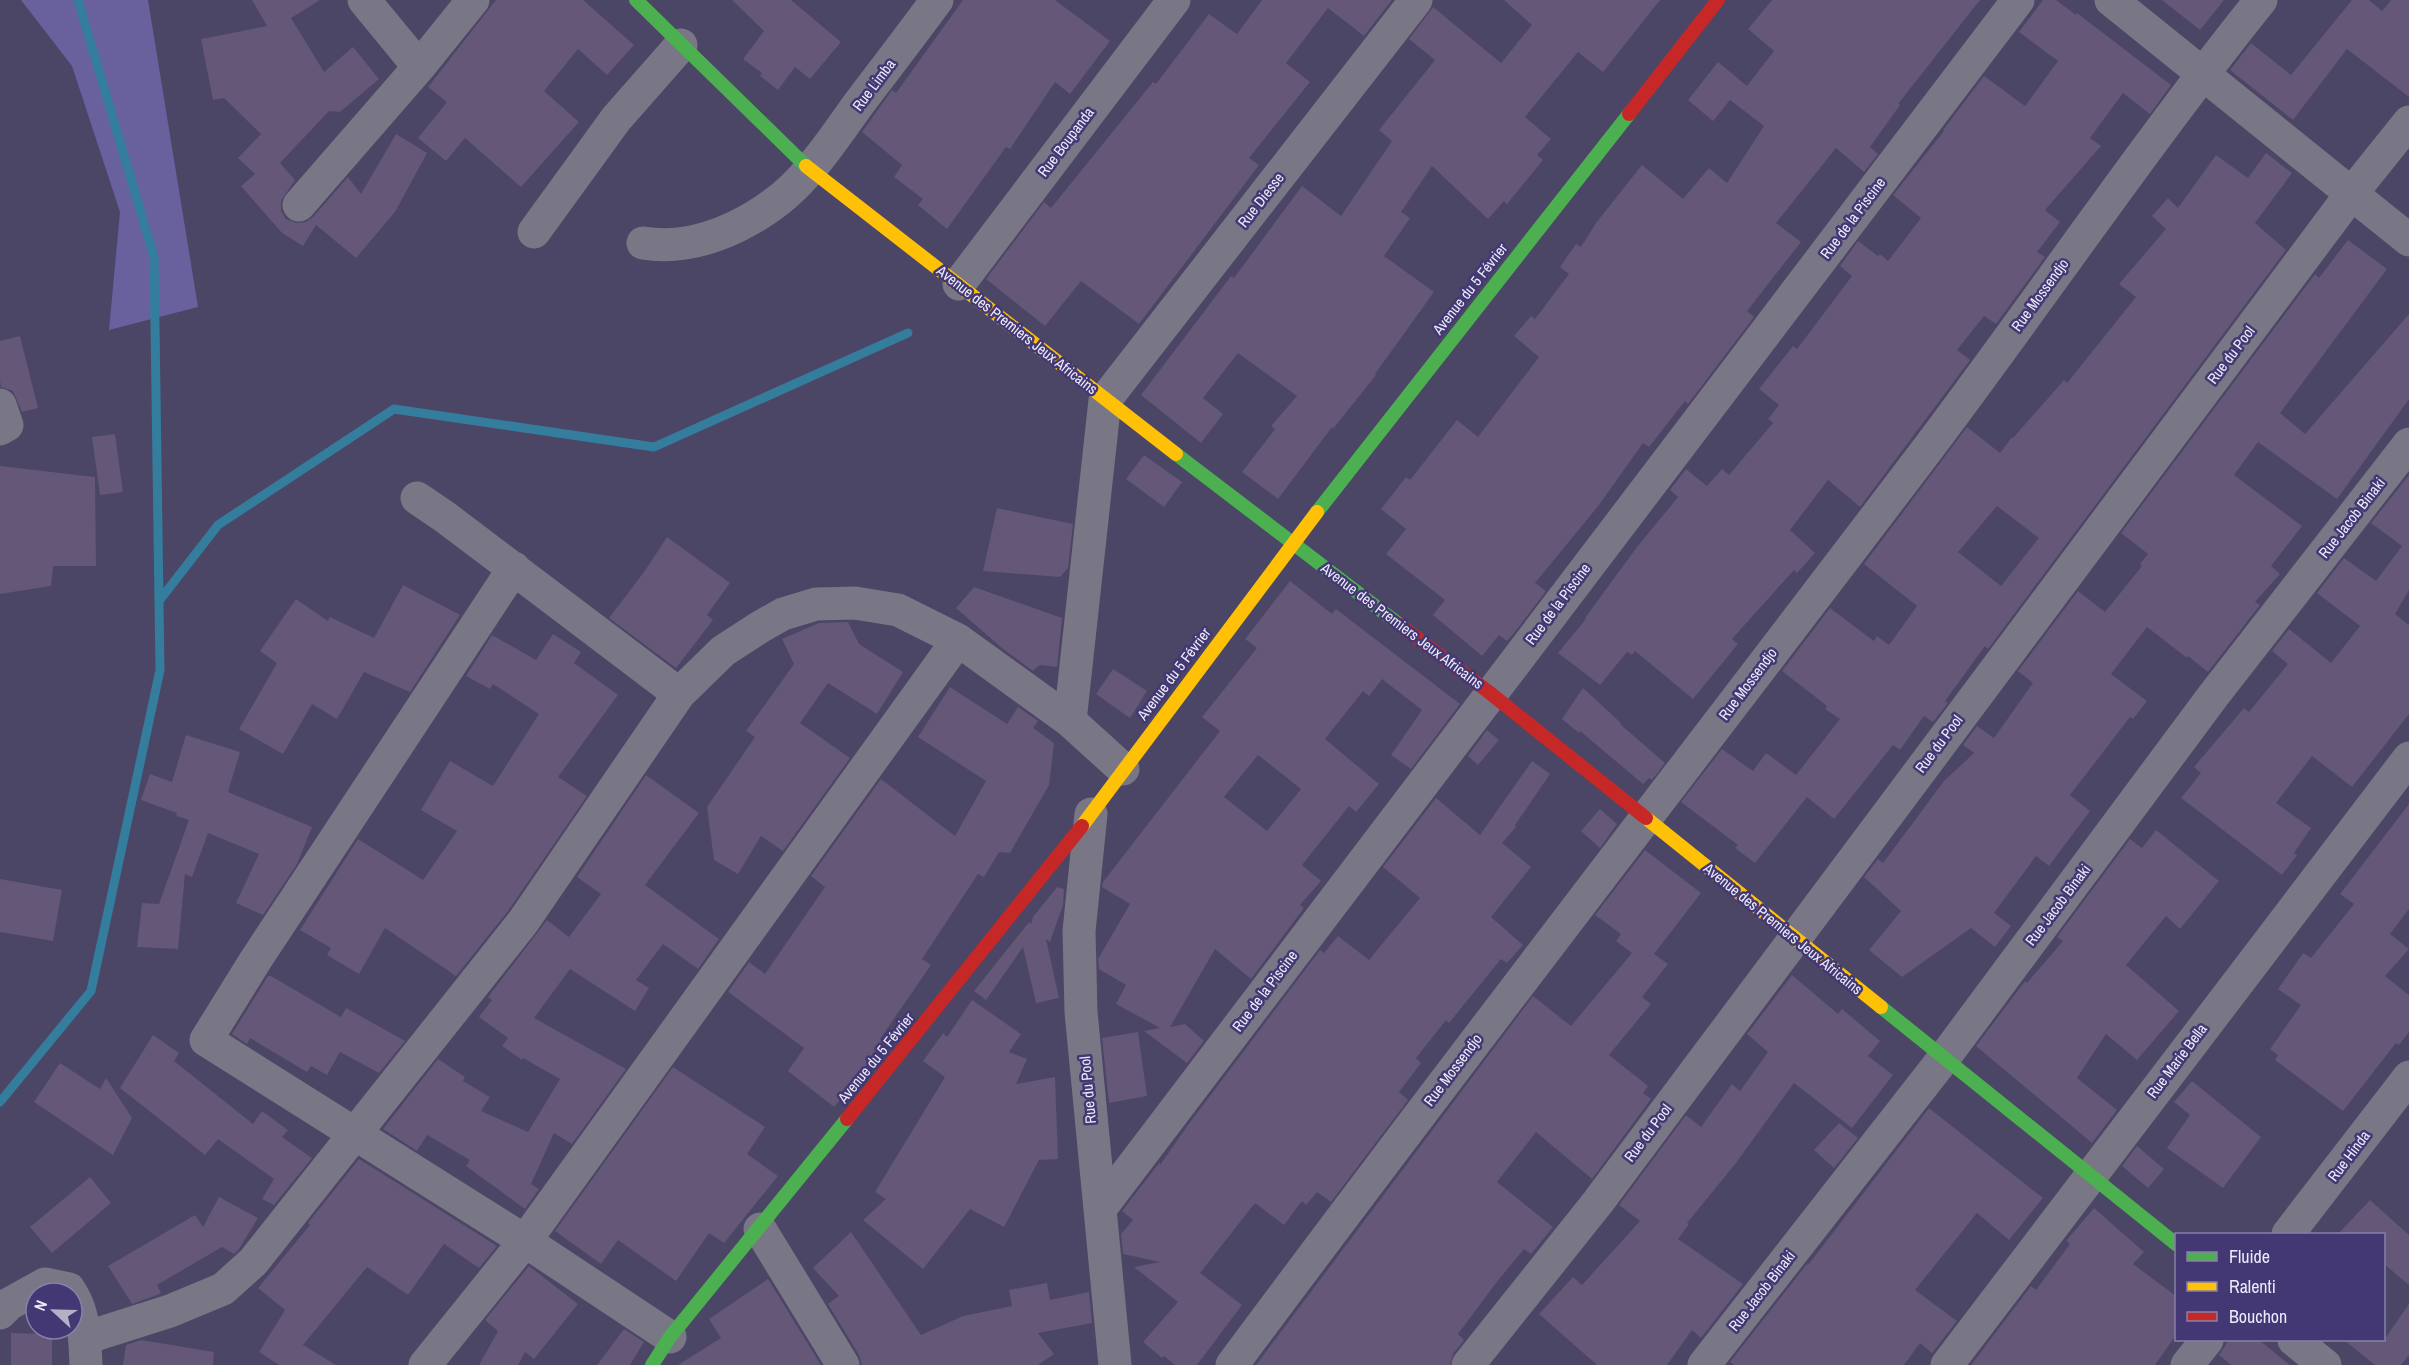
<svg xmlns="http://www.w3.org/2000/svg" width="2409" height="1365" font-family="'Archivo Narrow',sans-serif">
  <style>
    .green { fill: #69609e }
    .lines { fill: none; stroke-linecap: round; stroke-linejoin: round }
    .stream { stroke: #357d9d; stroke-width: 9 }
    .building { fill: #645777; fill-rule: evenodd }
    .street { stroke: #797785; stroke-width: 33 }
    .fast { stroke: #4caf50; stroke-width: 14 }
    .slow { stroke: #ffc107; stroke-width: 14 }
    .jam { stroke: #c62828; stroke-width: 14 }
    .labels { text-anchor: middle; stroke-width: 5; stroke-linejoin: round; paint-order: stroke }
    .street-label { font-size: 15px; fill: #ecebf9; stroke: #433873 }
  </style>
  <rect width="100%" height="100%" fill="#4b4566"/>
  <!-- green -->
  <path class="green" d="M 21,0 L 148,0 L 198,307 L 109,330 L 120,212 L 72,66 Z"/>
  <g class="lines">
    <!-- stream -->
    <path class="stream" d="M 159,601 L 218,525 L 394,409 L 654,447 L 908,333
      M 0,1102 L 91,991 L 160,670 L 154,257 L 78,0"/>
  </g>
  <!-- building -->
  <path class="building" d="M 252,0 L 320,0 L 291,18 L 324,72 L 353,47 L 379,79 L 340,112 L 329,111 L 280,163 L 295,180 L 281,201 L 281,211 L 286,219 L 296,223 L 306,222 L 313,217 L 348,177 L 361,194 L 396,134 L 427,153 L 395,212 L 356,258 L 316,225 L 303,246 L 282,233 L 241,186 L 255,174 L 238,158 L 261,134 L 224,98 L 213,100 L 201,39 L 267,26 Z
    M 496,0 L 583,0 L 634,45 L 607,75 L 578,49 L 544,91 L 579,122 L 521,187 L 465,138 L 446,161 L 418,138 L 447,102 L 428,87 Z
    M 732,0 L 791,0 L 841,42 L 810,79 L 795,67 L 778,90 L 760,76 L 762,73 L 743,59 L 764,31 Z
    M 963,0 L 1055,0 L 1110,41 L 1070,94 L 1055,82 L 1010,149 L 1006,147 L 947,229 L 918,205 L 923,199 L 894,177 L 902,165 L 862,132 L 892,90 L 896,93 Z
    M 1262,0 L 1392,0 L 1364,36 L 1328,8 L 1286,63 L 1310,82 L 1249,158 L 1259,165 L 1139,324 L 1081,281 L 1045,326 L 986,279 L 1044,202 L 1051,208 L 1153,82 L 1156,84 L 1209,14 L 1237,34 Z
    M 1504,0 L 1660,0 L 1603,72 L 1578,52 L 1525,117 L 1551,139 L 1537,155 L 1543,160 L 1507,204 L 1504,201 L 1488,219 L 1432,166 L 1401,212 L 1410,218 L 1384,256 L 1434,292 L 1375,374 L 1376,375 L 1333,429 L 1332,427 L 1278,499 L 1242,472 L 1275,429 L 1271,426 L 1297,396 L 1238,353 L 1203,398 L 1223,414 L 1201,443 L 1141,395 L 1231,276 L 1234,278 L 1302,186 L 1341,216 L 1392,141 L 1379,130 L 1435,60 L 1409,39 L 1433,7 L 1501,63 L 1532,25 Z
    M 1772,0 L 1980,0 L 1898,104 L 1900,105 L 1870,147 L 1878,154 L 1864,172 L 1836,148 L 1776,223 L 1801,242 L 1747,311 L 1754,317 L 1688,404 L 1685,401 L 1649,447 L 1643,443 L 1599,505 L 1535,583 L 1546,591 L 1514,633 L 1507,641 L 1499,635 L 1482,656 L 1433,615 L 1445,600 L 1386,554 L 1406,529 L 1381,509 L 1406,477 L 1410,480 L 1457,420 L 1478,437 L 1539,357 L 1514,336 L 1531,316 L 1535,319 L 1569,274 L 1560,267 L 1576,244 L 1581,247 L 1596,223 L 1642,165 L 1683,199 L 1709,168 L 1727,183 L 1764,126 L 1730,100 L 1713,121 L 1688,100 L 1718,62 L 1747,86 L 1774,51 L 1748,29 Z
    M 2043,0 L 2056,0 L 2076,15 L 2077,13 L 2171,85 L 2150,114 L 2123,93 L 2090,138 L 2101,146 L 2045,210 L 2060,222 L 2037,252 L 2045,257 L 1996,324 L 1984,316 L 1957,350 L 1970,360 L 1860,507 L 1828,480 L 1790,530 L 1815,553 L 1797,573 L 1794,570 L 1732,639 L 1738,644 L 1693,699 L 1635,651 L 1632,655 L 1627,652 L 1600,685 L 1558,653 L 1586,619 L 1585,618 L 1637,547 L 1678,497 L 1670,490 L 1686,469 L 1707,486 L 1722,469 L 1729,475 L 1773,423 L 1768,419 L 1779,405 L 1759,389 L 1793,346 L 1797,349 L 1852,276 L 1840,266 L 1858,241 L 1878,256 L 1880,254 L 1888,261 L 1921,218 L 1893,195 L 1944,131 L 1943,130 L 1984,76 L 2025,106 L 2058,61 L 2019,32 Z
    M 2162,0 L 2224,0 L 2200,30 Z
    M 2352,0 L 2369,0 L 2382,11 L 2391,0 L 2409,0 L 2409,97 L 2347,49 L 2293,120 L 2230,70 L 2251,43 L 2291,75 Z
    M 2266,153 L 2292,173 L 2255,223 L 2286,250 L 1988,649 L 1985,646 L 1945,701 L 1948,703 L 1933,722 L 1924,716 L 1900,750 L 1893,745 L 1834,819 L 1807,797 L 1755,863 L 1735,848 L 1738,845 L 1681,802 L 1722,749 L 1753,771 L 1766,753 L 1796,775 L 1840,719 L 1825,709 L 1827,706 L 1782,671 L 1830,608 L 1874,641 L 1877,636 L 1889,645 L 1917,606 L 1864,564 L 1967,427 L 2000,453 L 2012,437 L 2013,438 L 2064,380 L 2067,383 L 2136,297 L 2119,284 L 2166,229 L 2152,216 L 2168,198 L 2178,208 L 2216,155 L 2248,178 ZM 1997,506 L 2039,538 L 2001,586 L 1958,552 Z
    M 2348,240 L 2387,269 L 2280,413 L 2305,434 L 2409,314 L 2409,399 L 2337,499 L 2258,442 L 2234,475 L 2302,526 L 2271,566 L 2280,574 L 2255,602 L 2260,605 L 2208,672 L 2188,656 L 2187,658 L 2147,627 L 2111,674 L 2147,701 L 2133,719 L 2130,717 L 2070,795 L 2090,811 L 2049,866 L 2036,856 L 1994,913 L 2011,926 L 1995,947 L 1971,928 L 1902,977 L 1869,950 L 1901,911 L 1864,877 L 1878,859 L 1883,863 L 1944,781 L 1974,753 L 1963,745 L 1977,726 L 1994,738 L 2033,683 L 2018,671 L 2078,591 L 2105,612 L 2142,566 L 2140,564 L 2148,554 L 2121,533 L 2315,274 L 2319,278 Z
    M 20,336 L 38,408 L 22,412 L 13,391 L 1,387 L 0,381 L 0,341 Z
    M 115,434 L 123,492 L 100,495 L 92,437 Z
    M 1144,455 L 1182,482 L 1164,507 L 1126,479 Z
    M 0,466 L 95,477 L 96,566 L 53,566 L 51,586 L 0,594 Z
    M 2409,475 L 2409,590 L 2395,614 L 2409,625 L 2409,714 L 2352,787 L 2312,756 L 2276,803 L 2311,828 L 2294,853 L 2297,855 L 2282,875 L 2181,798 L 2201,773 L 2194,767 L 2244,708 L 2249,712 L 2288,664 L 2272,651 L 2289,629 L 2331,663 L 2360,626 L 2317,593 L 2344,558 L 2376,581 L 2402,546 L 2371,523 Z
    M 997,508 L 1073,524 L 1068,568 L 1060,577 L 983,571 Z
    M 667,537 L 730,583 L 707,615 L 713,620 L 676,668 L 609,618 L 644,572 Z
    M 1290,581 L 1332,614 L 1336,609 L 1460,704 L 1411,769 L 1391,755 L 1422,710 L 1382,679 L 1369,696 L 1363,691 L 1325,739 L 1379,784 L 1356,812 L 1349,806 L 1302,865 L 1321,881 L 1300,905 L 1304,908 L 1251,979 L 1215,949 L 1170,1027 L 1185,1024 L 1204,1041 L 1187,1063 L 1144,1031 L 1160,1028 L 1116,1004 L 1126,985 L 1099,969 L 1098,959 L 1130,904 L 1102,887 L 1103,882 L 1220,731 L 1202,717 L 1257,648 L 1245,639 ZM 1258,755 L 1301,789 L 1267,831 L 1224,797 Z
    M 403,585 L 460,615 L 410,692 L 364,672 L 337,719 L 312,704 L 283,754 L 239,729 L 277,663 L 260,651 L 296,599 L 328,621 L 330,617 L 374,638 Z
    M 974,587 L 1062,618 L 1057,667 L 1040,665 L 1033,671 L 1003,649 L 956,608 Z
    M 848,622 L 859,644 L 903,672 L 877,714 L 828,683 L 800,723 L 850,758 L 783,851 L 761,836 L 738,874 L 714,860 L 707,807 L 755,737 L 746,731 L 794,664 L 782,639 L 819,623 Z
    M 553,634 L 581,652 L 574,663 L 618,695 L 558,777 L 587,796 L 508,911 L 456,976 L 385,928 L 359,974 L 327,955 L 331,948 L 300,930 L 358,839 L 423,880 L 457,831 L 421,810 L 450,761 L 493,786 L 539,714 L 493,684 L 490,689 L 466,676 L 492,635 L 536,660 Z
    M 1113,669 L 1147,691 L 1130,718 L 1096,694 Z
    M 950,687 L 1007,724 L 1018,707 L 1038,721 L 1033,728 L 1054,743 L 1049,785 L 1010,853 L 999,852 L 984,877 L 978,874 L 922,959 L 931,965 L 880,1039 L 884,1043 L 834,1107 L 788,1071 L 804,1048 L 728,992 L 749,962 L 765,974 L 825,887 L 811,876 L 881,779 L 955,836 L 986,781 L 918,737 Z
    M 1583,688 L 1621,723 L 1620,724 L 1665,763 L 1652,780 L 1649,778 L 1643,784 L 1580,731 L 1579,733 L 1562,719 Z
    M 1487,730 L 1499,740 L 1478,765 L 1468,756 Z
    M 186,735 L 240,752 L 228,792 L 312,827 L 297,864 L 263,915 L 236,903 L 259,854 L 208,833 L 192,877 L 185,874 L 178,949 L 137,947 L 142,903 L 159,904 L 189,820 L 176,816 L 177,813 L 141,800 L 150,774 L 172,782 Z
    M 1532,761 L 1550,774 L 1515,825 L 1516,827 L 1502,843 L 1531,867 L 1491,917 L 1523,945 L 1507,963 L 1501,959 L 1449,1023 L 1446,1020 L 1416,1058 L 1421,1063 L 1399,1092 L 1408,1100 L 1331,1202 L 1317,1192 L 1306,1205 L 1302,1201 L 1284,1225 L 1255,1203 L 1200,1273 L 1242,1305 L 1197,1365 L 1175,1365 L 1164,1356 L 1162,1358 L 1143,1342 L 1178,1302 L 1134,1267 L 1160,1262 L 1123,1254 L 1121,1234 L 1133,1220 L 1122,1211 L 1160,1162 L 1160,1165 L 1188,1125 L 1320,950 L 1324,953 L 1338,936 L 1369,960 L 1420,898 L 1383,867 L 1436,798 L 1480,835 Z
    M 646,775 L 699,813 L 645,885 L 719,939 L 698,969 L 663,944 L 636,980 L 649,988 L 635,1011 L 570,969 L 534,1018 L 626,1069 L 572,1144 L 554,1133 L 531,1184 L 539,1189 L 525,1209 L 466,1166 L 470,1160 L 427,1135 L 417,1151 L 383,1129 L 438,1059 L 465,1077 L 463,1081 L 490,1097 L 481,1111 L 528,1132 L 560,1079 L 523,1058 L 522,1060 L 502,1046 L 508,1038 L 479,1017 L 492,1000 L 488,997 L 547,920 L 569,937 L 601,894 L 577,877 Z
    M 2409,804 L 2409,909 L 2390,934 L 2409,949 L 2385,976 L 2409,995 L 2409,1032 L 2399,1045 L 2396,1043 L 2343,1111 L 2275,1060 L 2278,1055 L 2270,1049 L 2301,1005 L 2278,989 L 2303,953 L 2311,958 L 2354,904 L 2340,894 Z
    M 1600,809 L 1617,824 L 1600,848 L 1581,831 Z
    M 2156,830 L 2219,881 L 2180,929 L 2166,916 L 2126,965 L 2179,1011 L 2137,1060 L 2106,1034 L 2077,1078 L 2117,1110 L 2092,1143 L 1976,1046 L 2025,981 L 2027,983 L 2063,941 L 2057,937 L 2130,839 L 2142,848 Z
    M 1645,850 L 1701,893 L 1654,954 L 1668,964 L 1642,997 L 1651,1004 L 1609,1055 L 1648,1086 L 1643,1093 L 1651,1099 L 1592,1179 L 1536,1132 L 1497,1182 L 1553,1227 L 1531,1254 L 1524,1249 L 1496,1283 L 1458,1334 L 1464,1340 L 1453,1354 L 1450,1365 L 1256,1365 L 1533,996 L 1571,1026 L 1632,953 L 1616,941 L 1621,934 L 1595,915 Z
    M 0,879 L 62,890 L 53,941 L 0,932 Z
    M 1057,887 L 1064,889 L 1063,905 L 1050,942 L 1046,939 L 1059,998 L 1036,1003 L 1023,947 L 986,1000 L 974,991 L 1029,922 L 1031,924 L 1033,917 Z
    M 1792,975 L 1838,1014 L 1842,1009 L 1880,1041 L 1868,1056 L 1893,1075 L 1852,1128 L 1794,1083 L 1736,1163 L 1687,1223 L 1689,1224 L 1678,1239 L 1743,1284 L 1701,1338 L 1692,1330 L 1667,1365 L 1597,1365 L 1539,1314 L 1573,1277 L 1582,1285 L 1640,1221 L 1619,1205 L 1686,1115 L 1701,1127 L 1732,1084 L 1740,1091 L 1768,1052 L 1747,1034 Z
    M 268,976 L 271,976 L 341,1017 L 346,1008 L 405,1041 L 379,1073 L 340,1052 L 327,1075 L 311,1066 L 307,1072 L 250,1038 L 247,1044 L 232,1034 Z
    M 972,1000 L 1021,1034 L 1009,1052 L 1027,1059 L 1016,1084 L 1055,1077 L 1058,1159 L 1039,1160 L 1004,1227 L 970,1209 L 923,1269 L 863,1220 L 886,1199 L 875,1192 L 945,1077 L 923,1061 L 943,1033 L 947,1037 Z
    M 1138,1032 L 1147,1096 L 1109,1103 L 1102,1038 Z
    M 153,1035 L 179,1053 L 174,1061 L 253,1124 L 262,1111 L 288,1130 L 282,1137 L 312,1158 L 274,1205 L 262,1199 L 274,1179 L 218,1139 L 205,1155 L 120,1088 Z
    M 60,1063 L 100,1089 L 106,1078 L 132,1118 L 113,1155 L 34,1102 Z
    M 673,1067 L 765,1127 L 747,1154 L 778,1176 L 724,1243 L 709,1233 L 676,1281 L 618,1240 L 601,1264 L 555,1231 Z
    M 2192,1081 L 2261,1137 L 2223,1188 L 2167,1148 L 2190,1115 L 2174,1102 Z
    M 1929,1108 L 2043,1198 L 2009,1240 L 1977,1213 L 1915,1290 L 1957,1321 L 1932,1353 L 1920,1343 L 1904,1365 L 1734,1365 L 1730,1362 L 1807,1264 L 1808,1265 Z
    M 1839,1123 L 1858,1138 L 1834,1168 L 1814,1150 Z
    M 2137,1146 L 2164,1169 L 2148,1188 L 2122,1166 Z
    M 359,1159 L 497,1246 L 479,1268 L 444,1244 L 408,1295 L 367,1267 L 303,1345 L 336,1365 L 279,1365 L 259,1352 L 285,1310 L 258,1288 L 310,1225 L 308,1223 Z
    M 90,1177 L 111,1203 L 52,1253 L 30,1227 Z
    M 219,1197 L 258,1218 L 239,1249 L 234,1254 L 222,1247 L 157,1285 L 161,1293 L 157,1295 L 132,1304 L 108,1266 L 195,1215 L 203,1227 Z
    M 2370,1200 L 2409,1235 L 2409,1285 L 2384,1264 L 2384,1234 L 2338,1234 Z
    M 2094,1208 L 2144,1252 L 2133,1264 L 2176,1296 L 2176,1335 L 2155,1365 L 1971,1365 L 2031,1286 L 2036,1290 L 2070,1244 L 2066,1241 Z
    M 851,1232 L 921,1335 L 963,1316 L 1012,1306 L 1009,1290 L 1047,1283 L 1050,1300 L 1089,1292 L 1092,1323 L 1038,1333 L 1054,1354 L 1038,1365 L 862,1365 L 859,1355 L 828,1304 L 839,1296 L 813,1268 Z
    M 529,1266 L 578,1304 L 534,1359 L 525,1352 L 518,1365 L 479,1365 L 498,1331 L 485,1320 Z
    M 768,1279 L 821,1365 L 678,1365 L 721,1338 L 709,1319 Z
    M 2409,1304 L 2409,1355 L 2401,1365 L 2375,1365 L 2344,1340 L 2384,1340 Z
    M 624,1329 L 644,1342 L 630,1365 L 597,1365 Z
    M 11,1333 L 52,1334 L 52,1365 L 11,1365 Z
    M 141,1340 L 214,1352 L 213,1365 L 123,1365 L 126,1345 Z
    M 2229,1340 L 2259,1340 L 2290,1365 L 2231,1365 L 2219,1355 Z"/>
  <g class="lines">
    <!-- street -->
    <path class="street" d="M 364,0 L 419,67
      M 2111,0 L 2409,240
      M 299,205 L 419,67 L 473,0
      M 534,232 L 616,119 L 681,45
      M 643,243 C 704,253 773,215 811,168 C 829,147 844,124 860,102 C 886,68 912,34 937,0
      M 959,284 L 1174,0
      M 0,405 L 7,425 L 0,429
      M 417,498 L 445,517 L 679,694
      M 514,568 L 255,961 L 206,1040 L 525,1241 L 670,1337
      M 1070,721 L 1105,400 L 1416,0
      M 1091,814 L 1079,931 L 1081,1012 L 1115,1365
      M 1100,1209 L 2018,0
      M 760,1229 L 843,1365
      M 2288,1234 L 2409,1077
      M 72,1294 C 85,1315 85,1342 86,1365
      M 0,1313 L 9,1304 L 45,1284 L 69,1289 L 71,1293
      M 85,1338 L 170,1311 L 223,1289 L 253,1262 L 523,922 L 679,694 L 723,651 L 760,627 L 783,614 L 816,604 L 855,603 L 898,610 L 958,640 L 1070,721 L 1123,769
      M 2294,1340 L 2325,1365
      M 425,1365 L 525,1241 L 958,640
      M 1232,1365 C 1459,1059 1693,758 1923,455 C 2037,304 2143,147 2261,0
      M 1468,1365 L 1598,1202 L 2352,193 L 2409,122
      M 1704,1365 L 1944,1058 L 2213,696 L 2409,444
      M 1947,1365 L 2409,758
      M 2187,1365 L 2207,1340"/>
    <!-- fast -->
    <path class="fast" d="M 636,0 L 806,166
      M 1176,454 L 1400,625
      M 1317,512 L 1629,114
      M 1881,1007 L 2176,1244
      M 652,1365 L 670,1337 L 847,1119"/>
    <!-- slow -->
    <path class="slow" d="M 806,166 L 1176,454
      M 1646,818 L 1881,1007
      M 1082,826 L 1317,512"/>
    <!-- jam -->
    <path class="jam" d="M 1629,114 L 1718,0
      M 1400,625 L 1490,693 L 1646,818
      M 847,1119 L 1082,826"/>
  </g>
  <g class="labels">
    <!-- street labels -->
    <g class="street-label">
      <text transform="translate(874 85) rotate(-53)" y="5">Rue Limba</text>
      <text transform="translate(1066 142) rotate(-53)" y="5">Rue Boupanda</text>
      <text transform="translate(1261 200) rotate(-52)" y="5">Rue Diesse</text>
      <text transform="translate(1853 218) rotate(-53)" y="5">Rue de la Piscine</text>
      <text transform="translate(1470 289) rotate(-52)" y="5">Avenue du 5 Février</text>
      <text transform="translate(2040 295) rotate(-54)" y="5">Rue Mossendjo</text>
      <text transform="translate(1017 330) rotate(38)" y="5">Avenue des Premiers Jeux Africains</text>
      <text transform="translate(2231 355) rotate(-53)" y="5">Rue du Pool</text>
      <text transform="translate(2352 518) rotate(-52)" y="5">Rue Jacob Binaki</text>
      <text transform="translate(1558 604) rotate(-53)" y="5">Rue de la Piscine</text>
      <text transform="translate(1402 626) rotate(37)" y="5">Avenue des Premiers Jeux Africains</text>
      <text transform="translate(1174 674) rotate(-53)" y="5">Avenue du 5 Février</text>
      <text transform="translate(1748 684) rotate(-53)" y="5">Rue Mossendjo</text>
      <text transform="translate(1939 744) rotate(-53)" y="5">Rue du Pool</text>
      <text transform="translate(2058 905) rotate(-53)" y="5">Rue Jacob Binaki</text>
      <text transform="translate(1783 929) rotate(39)" y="5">Avenue des Premiers Jeux Africains</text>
      <text transform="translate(1265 991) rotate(-53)" y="5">Rue de la Piscine</text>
      <text transform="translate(876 1058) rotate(-51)" y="5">Avenue du 5 Février</text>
      <text transform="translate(2177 1061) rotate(-53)" y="5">Rue Marie Bella</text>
      <text transform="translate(1453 1070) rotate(-53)" y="5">Rue Mossendjo</text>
      <text transform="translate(1088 1090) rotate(-95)" y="5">Rue du Pool</text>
      <text transform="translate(1648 1133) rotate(-53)" y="5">Rue du Pool</text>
      <text transform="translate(2349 1156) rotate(-53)" y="5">Rue Hinda</text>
      <text transform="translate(1762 1291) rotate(-52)" y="5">Rue Jacob Binaki</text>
    </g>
  </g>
  <!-- legend -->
  <rect x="2175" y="1233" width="210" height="108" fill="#433873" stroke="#8780a9" stroke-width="1.5"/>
  <rect x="2187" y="1252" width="30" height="9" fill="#4caf50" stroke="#8780a9" stroke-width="1.5"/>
  <text x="2229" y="1263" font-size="18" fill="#ecebf9">Fluide</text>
  <rect x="2187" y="1282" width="30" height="9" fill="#ffc107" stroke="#8780a9" stroke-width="1.5"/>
  <text x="2229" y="1293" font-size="18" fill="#ecebf9">Ralenti</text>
  <rect x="2187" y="1312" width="30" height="9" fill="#c62828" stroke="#8780a9" stroke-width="1.5"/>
  <text x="2229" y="1323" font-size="18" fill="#ecebf9">Bouchon</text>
  <!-- north arrow -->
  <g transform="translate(54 1311) rotate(292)"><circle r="28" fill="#433873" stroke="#8780a9" stroke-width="1.5"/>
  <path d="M0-4.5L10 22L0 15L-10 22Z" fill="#b4b1c6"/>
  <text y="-9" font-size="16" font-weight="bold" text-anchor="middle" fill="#ecebf9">N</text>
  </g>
</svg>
